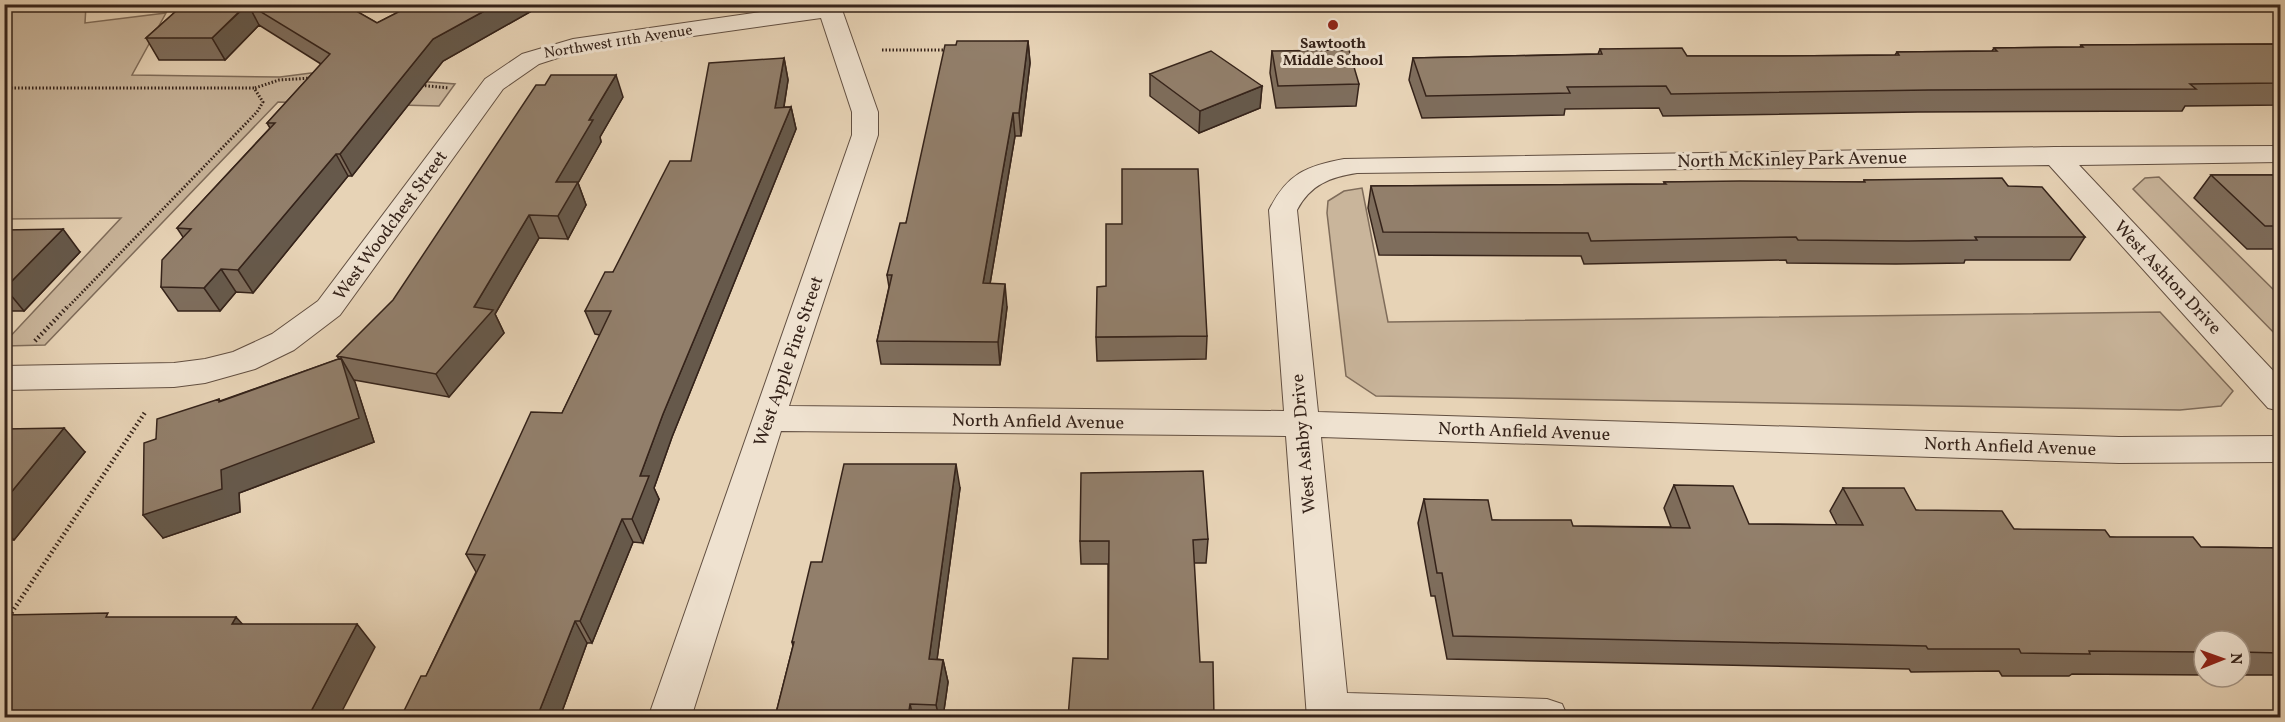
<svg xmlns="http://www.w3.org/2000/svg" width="2285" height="722" font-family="Vollkorn,serif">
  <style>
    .green { fill: #c9b59b; stroke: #7f6c5a; stroke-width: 1.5 }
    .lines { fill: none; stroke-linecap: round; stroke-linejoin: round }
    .minor-casing { stroke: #624f41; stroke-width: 2 }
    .path-far1 { stroke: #35231a; stroke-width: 3; stroke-dasharray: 1.5 2; stroke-linecap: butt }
    .path { stroke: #35231a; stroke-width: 4.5; stroke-dasharray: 1.5 3; stroke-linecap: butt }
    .minor { fill: #efe2d0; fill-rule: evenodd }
    .wall { fill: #7e6d5c; stroke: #35231a; stroke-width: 1.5 }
    .shaded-wall { fill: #66594b; stroke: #35231a; stroke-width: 1.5 }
    .building { fill: #927f6b; stroke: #35231a; stroke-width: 1.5 }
    .poi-dot { fill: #8f2418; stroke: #efe2d0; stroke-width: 2 }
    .labels { text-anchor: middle; stroke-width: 6; stroke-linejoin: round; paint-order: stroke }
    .far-street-label { font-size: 15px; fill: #35231a; stroke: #efe2d0 }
    .far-poi-label { font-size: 15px; font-weight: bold; fill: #35231a; stroke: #efe2d0 }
    .street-label { font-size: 18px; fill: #35231a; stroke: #efe2d0 }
  </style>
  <rect width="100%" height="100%" fill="#e7d3b6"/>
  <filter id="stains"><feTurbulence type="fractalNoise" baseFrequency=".00333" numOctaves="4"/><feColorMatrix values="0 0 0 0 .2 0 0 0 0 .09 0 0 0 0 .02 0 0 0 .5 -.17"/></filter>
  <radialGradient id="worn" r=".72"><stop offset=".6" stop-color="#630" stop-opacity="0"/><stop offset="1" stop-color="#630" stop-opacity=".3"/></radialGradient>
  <!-- green -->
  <path class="green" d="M 17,5 L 86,5 L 85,23 L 166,13 L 132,75 L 280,77 L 311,73 L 455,84 L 439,106 L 278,102 L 45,345 L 5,346 L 5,342 L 121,218 L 5,219 L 4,13 Z
    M 2159,177 L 2280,296 L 2280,339 L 2133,189 L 2145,178 Z
    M 1362,188 L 1388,322 L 2160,312 L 2233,391 L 2221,406 L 2180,410 L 1376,396 L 1346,376 L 1327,213 L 1328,201 L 1344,191 Z"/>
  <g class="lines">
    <defs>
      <path id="minor" d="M 817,4 L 840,4 L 878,112 L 878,135 L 789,406 L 1284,411 L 1269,210 C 1287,174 1306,166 1344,159 L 2055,147 L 2280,146 L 2280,162 L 2079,165 L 2280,378 L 2280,411 L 2268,408 L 2049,165 L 1357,173 C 1330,177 1310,185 1297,210 L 1318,412 L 2119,437 L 2280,436 L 2280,462 L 2119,463 L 1321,437 L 1347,693 L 1547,699 L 1562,704 L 1568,718 L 1307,718 L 1286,436 L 781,431 L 691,718 L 648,718 L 852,135 L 852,112 L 821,18 L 573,53 L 539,64 L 503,89 L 340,315 L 294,350 L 255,369 L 205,383 L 174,387 L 4,390 L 4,366 L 174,363 L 205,359 L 233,352 L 272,334 L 318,301 L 485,79 L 522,54 L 573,39 Z"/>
    </defs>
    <!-- minor casing -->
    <use href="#minor" class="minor-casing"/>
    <!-- path-far1 -->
    <path class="path-far1" d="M 882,50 L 947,50
      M 418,85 L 449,88
      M 4,88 L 254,88 L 263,102 L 257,112 L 68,307
      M 255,88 L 279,80 L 312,78"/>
    <!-- path -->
    <path class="path" d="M 35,341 L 69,305
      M 4,624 L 146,411"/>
    <!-- minor -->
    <use href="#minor" class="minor"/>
  </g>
  <!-- wall -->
  <path class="wall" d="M 184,4 L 344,4 L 377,23 L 414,4 L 544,4 L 443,61 L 352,176 L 348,176 L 253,293 L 236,292 L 220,311 L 178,311 L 161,287 L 183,237 L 177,228 L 270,128 L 267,123 L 321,64 L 259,25 L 225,60 L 159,60 L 146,38 Z
    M 1028,41 L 1030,63 L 1021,136 L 1015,136 L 990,284 L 1007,307 L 1000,365 L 881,364 L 877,341 L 889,287 L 887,275 L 906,223 L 956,45 Z
    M 2280,44 L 2280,105 L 2185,106 L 2182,111 L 1918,112 L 1663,116 L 1659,108 L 1565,109 L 1564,115 L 1422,118 L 1409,80 L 1413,58 L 1598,54 L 1600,49 L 1687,56 L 1784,56 L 1895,55 L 1897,52 L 1992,51 L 1994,48 L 2080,47 L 2081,45 Z
    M 1272,51 L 1359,84 L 1356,106 L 1276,108 L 1270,73 Z
    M 784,58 L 788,80 L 784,107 L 791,107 L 796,129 L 672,437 L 654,488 L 659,499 L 643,543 L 633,542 L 592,643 L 587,643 L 560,717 L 401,717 L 426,676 L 476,572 L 466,554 L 562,413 L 600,335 L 595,334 L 585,311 L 613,272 Z
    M 1150,74 L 1262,86 L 1260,108 L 1199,133 L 1150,96 Z
    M 623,97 L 600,137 L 601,142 L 578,183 L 586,205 L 568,239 L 539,238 L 495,314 L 504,333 L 449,397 L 354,380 L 374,442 L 239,493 L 240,512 L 163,538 L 156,439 L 219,399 L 220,401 L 339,359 L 337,356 Z
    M 2211,175 L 2280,175 L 2280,249 L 2247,249 L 2194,198 Z
    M 1864,180 L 2008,186 L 2085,237 L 2070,260 L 1965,260 L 1964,263 L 1896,264 L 1787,263 L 1786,260 L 1584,264 L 1581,256 L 1379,255 L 1368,208 L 1371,186 L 1664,184 L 1664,182 L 1864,182 Z
    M 4,230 L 80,252 L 24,311 L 4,311 Z
    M 1207,336 L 1206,359 L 1097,361 L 1096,337 Z
    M 4,429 L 85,452 L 14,540 L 4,540 Z
    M 1674,485 L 1749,524 L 1837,525 L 1830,511 L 1843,488 L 1916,510 L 2014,529 L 2110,537 L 2201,547 L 2280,548 L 2280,675 L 2240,675 L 2240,641 L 2204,641 L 2204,675 L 2072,674 L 2069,676 L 2002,676 L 1999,671 L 1911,672 L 1909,669 L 1447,659 L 1435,596 L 1431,596 L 1418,523 L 1424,499 L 1492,520 L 1573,526 L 1671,527 L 1664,508 Z
    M 960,488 L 937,659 L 943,660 L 948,682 L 943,717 L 775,717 L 793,646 L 792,642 L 822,562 Z
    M 1208,539 L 1206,563 L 1194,563 L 1108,659 L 1108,564 L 1081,564 L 1080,541 Z"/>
  <!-- shaded-wall -->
  <path class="shaded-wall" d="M 248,4 L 259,25 L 225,60 L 212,38 Z
    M 497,4 L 544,4 L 443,61 L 352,176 L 340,154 L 433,39 Z
    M 1028,41 L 1030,63 L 1021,136 L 1019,113 Z
    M 784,58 L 788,80 L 780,130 L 775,108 Z
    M 616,75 L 623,97 L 600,137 L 601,142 L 578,183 L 586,205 L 568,239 L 558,216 L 556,182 L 589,120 Z
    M 1262,86 L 1260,108 L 1199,133 L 1200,111 Z
    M 791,107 L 796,129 L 672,437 L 654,488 L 659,499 L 643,543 L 632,519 L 640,476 L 663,414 Z
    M 1013,113 L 1015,136 L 986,307 L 983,283 Z
    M 336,154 L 348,176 L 253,293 L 238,270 Z
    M 529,215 L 539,238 L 495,314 L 504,333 L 449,397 L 436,374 L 474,307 Z
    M 63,229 L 80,252 L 24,311 L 5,288 Z
    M 221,269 L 236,292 L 220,311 L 204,288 Z
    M 1005,284 L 1007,307 L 1000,365 L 998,342 Z
    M 341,358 L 355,382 L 374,442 L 239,493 L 240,512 L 163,538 L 143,515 L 221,470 Z
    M 64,428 L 85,452 L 14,540 L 4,530 L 4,501 Z
    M 956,464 L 960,488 L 934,682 L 929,659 Z
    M 622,519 L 633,542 L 592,643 L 580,621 Z
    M 236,617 L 256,639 L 232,624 Z
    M 575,621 L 587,643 L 560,717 L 537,717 Z
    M 357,624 L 375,647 L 339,717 L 308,717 Z
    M 943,660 L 948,682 L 943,717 L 939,717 L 936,705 Z
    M 910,704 L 913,717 L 908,717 Z"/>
  <!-- building -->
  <path class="building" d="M 184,4 L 247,4 L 212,38 L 146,38 Z
    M 248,4 L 344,4 L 377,23 L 414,4 L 497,4 L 433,39 L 340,154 L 336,154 L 238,270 L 221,269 L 204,288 L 161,287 L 162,260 L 191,229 L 177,228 L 275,123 L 267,123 L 330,54 Z
    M 957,41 L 1028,41 L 1019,113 L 1013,113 L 983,283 L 1005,284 L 998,342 L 877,341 L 892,275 L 887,275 L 900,223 L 906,223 L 945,45 L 956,45 Z
    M 2280,44 L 2280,83 L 2190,84 L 2196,89 L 1929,90 L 1671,94 L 1666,86 L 1567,87 L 1570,93 L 1426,96 L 1413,58 L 1602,54 L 1600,49 L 1682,48 L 1687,56 L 1784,56 L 1899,55 L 1897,52 L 1997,51 L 1994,48 L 2083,47 L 2081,45 Z
    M 1349,50 L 1359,84 L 1278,86 L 1272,51 Z
    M 1211,51 L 1262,86 L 1200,111 L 1150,74 Z
    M 784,58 L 775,108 L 791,107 L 663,414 L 640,476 L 649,476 L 632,519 L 622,519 L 580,621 L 575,621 L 537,717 L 401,717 L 421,676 L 426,676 L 485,555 L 466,554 L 531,412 L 562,413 L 611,311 L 585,311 L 605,272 L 613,272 L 670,161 L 691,161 L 709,63 Z
    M 551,75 L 616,75 L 589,120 L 593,120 L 556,182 L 578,182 L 558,216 L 529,215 L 474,307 L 493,310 L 436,374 L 337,356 L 393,300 L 536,85 L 545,85 Z
    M 1122,169 L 1198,169 L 1207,336 L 1096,337 L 1097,287 L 1106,286 L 1106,224 L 1122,224 Z
    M 2211,175 L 2280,175 L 2280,226 L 2265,226 Z
    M 2002,178 L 2008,186 L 2042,187 L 2085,237 L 1975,237 L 1977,240 L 1908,241 L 1798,240 L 1796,237 L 1591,241 L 1588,233 L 1383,232 L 1371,186 L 1666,184 L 1664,182 L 1740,181 L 1865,182 L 1864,180 Z
    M 63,229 L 5,288 L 4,288 L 4,230 Z
    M 341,358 L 359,418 L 221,470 L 222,489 L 143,515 L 144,443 L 156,439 L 157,419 L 219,399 L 219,402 Z
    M 64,428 L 4,501 L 4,429 Z
    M 844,464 L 956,464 L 929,659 L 943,660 L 936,705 L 910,704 L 908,717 L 775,717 L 794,642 L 792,642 L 811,562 L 822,562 Z
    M 1203,471 L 1208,539 L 1193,540 L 1200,662 L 1213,662 L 1214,717 L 1068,717 L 1073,658 L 1108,659 L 1109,541 L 1080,541 L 1081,473 Z
    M 1674,485 L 1733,486 L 1749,524 L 1863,525 L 1843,488 L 1904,488 L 1916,510 L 2002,511 L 2014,529 L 2105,530 L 2110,537 L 2193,537 L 2201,547 L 2280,548 L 2280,653 L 2240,652 L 2240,641 L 2204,641 L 2204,652 L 2089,651 L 2090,654 L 2021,653 L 2019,649 L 1928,649 L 1926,646 L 1453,636 L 1442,573 L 1437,573 L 1424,499 L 1488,500 L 1492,520 L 1571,520 L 1573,526 L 1690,528 Z
    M 108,613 L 106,617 L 236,617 L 232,624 L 357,624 L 308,717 L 4,717 L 4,615 Z"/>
  <!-- markers -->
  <circle class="poi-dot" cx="1333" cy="25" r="6"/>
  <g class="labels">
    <!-- far-street labels -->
    <g class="far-street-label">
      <text transform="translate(618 41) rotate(-9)" y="5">Northwest 11th Avenue</text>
    </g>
    <!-- far-poi labels -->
    <g class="far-poi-label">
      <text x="1333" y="48">Sawtooth<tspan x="1333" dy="17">Middle School</tspan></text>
    </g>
    <!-- street labels -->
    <g class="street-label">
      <text transform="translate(1792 159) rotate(-1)" y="6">North McKinley Park Avenue</text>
      <text transform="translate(390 225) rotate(-54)" y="6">West Woodchest Street</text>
      <text transform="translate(2168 277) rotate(47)" y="6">West Ashton Drive</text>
      <text transform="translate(788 361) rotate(-71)" y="6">West Apple Pine Street</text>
      <text transform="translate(1038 421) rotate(1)" y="6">North Anfield Avenue</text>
      <text transform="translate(1524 431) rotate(2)" y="6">North Anfield Avenue</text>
      <text transform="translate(1303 444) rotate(-95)" y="6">West Ashby Drive</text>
      <text transform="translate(2010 446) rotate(2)" y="6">North Anfield Avenue</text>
    </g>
  </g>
  <!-- margin -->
  <rect width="2285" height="722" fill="none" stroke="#e7d3b6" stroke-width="24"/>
  <rect x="6" y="6" width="2273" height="710" fill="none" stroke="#35231a" stroke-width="3"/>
  <rect x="12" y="12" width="2261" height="698" fill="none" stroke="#35231a" stroke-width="1.5"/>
  <!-- north arrow -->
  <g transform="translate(2222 659) rotate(89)"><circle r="28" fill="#efe2d0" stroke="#a59687" stroke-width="1.5"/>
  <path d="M0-4.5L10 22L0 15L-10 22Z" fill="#8f2418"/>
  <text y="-9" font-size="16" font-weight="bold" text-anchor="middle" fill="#35231a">N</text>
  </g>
  <rect width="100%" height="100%" filter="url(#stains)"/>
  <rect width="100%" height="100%" fill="url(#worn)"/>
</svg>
